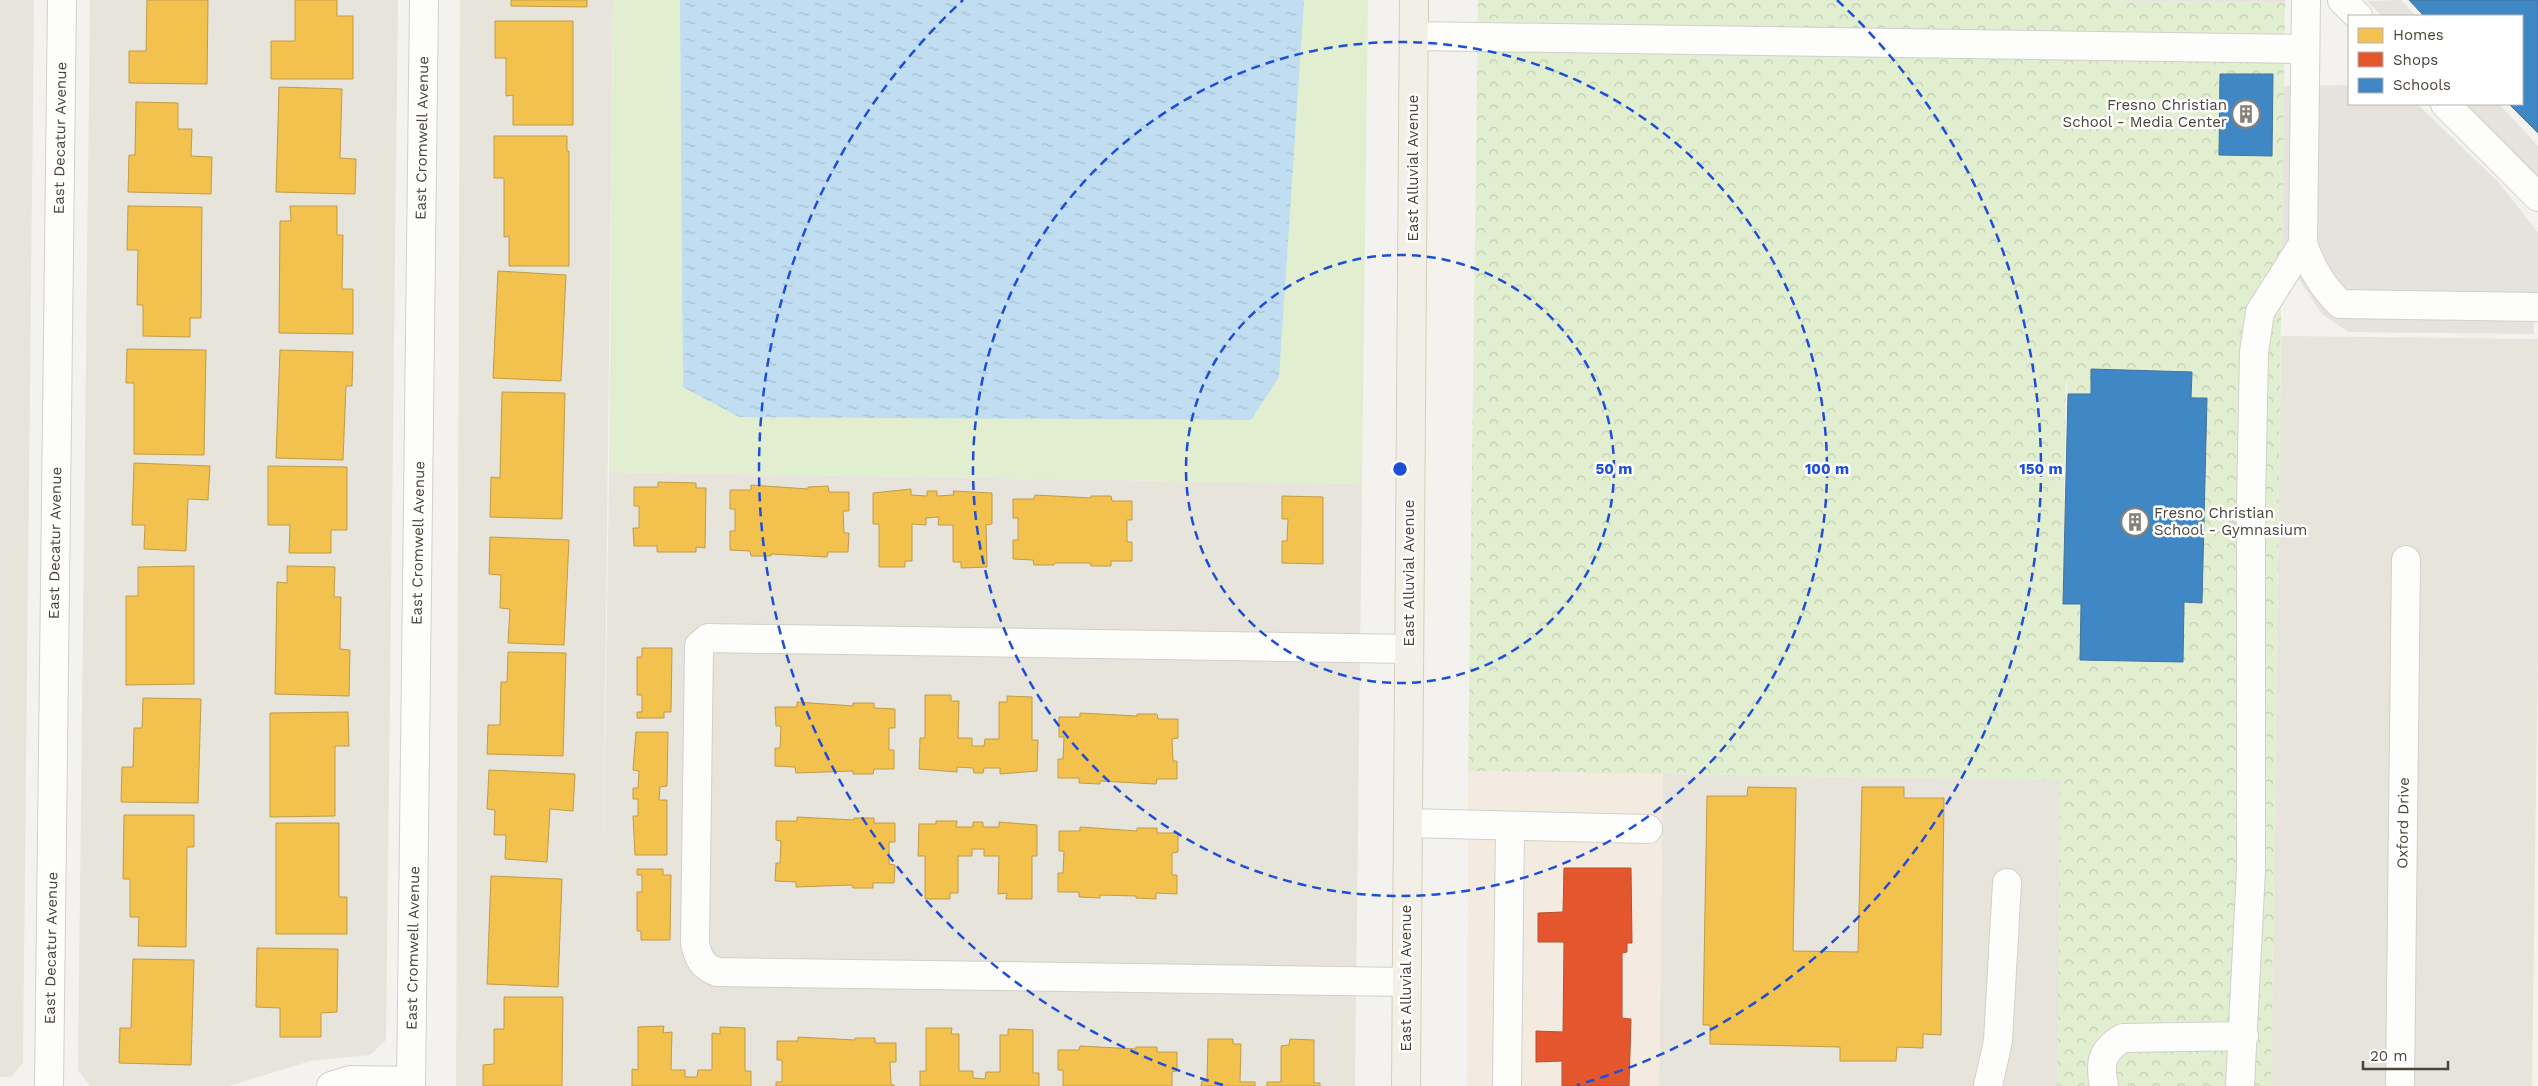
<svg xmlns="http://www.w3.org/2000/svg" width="2538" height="1086" font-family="'Work Sans',sans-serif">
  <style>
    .residential { fill: #e7e4dc }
    .commercial { fill: #f3ebdf }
    .grass { fill: #e1eecf }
    .park { fill: url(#park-crowns); fill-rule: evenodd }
    .parking { fill: #e6e3df }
    .water { fill: url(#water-ripples) }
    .homes { fill: #f2c14e; stroke: #c09c48 }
    .shops { fill: #e4572e; stroke: #b65131 }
    .schools { fill: #3f88c5; stroke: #43749b }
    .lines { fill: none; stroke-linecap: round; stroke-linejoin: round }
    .minor-casing { stroke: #d2d0cb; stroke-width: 30 }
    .major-casing { stroke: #d6cebb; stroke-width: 30 }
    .minor { stroke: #fdfdfc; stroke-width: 28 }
    .major { stroke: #f2efe6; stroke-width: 28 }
    .ring { fill: none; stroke: #1d4ed8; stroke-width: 2.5; stroke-dasharray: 9 6 }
    .labels { text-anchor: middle; stroke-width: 5; stroke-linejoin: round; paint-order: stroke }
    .poi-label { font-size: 15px; fill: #4b4439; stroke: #fff; text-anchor: end }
    .street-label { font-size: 15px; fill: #4b4439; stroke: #fff }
    .centre { fill: #1d4ed8; stroke: #fff; stroke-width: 2.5 }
    .ring-label { font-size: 15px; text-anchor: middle; font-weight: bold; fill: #1d4ed8; stroke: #fff; stroke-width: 5; stroke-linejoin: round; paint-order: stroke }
  </style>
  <defs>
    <pattern id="park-crowns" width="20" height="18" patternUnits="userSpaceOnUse" patternTransform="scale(1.25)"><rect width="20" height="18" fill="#e1eecf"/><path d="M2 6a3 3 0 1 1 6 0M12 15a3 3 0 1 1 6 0" fill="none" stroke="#c3cdb2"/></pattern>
    <pattern id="water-ripples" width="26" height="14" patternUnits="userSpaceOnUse" patternTransform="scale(1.25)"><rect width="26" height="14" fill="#c0ddf1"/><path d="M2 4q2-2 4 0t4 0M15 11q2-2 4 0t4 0" fill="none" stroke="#a6bfcf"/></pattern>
  </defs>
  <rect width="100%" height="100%" fill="#f4f2ee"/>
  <!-- residential -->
  <path class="residential" d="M 0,0 L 34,0 L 23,1063 L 11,1077 L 0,1077 Z
    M 90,0 L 398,0 L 386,1040 L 370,1055 L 310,1061 L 229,1086 L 90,1086 L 78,1070 Z
    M 460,0 L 613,0 L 603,895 L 609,472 L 1362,484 L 1355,1086 L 456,1086 Z
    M 2079,0 L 2285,0 L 2285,3 Z
    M 2281,336 L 2538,339 L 2538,644 L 2532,1086 L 2271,1086 Z
    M 1663,774 L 2061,780 L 2057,1086 L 1659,1086 Z"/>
  <!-- commercial -->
  <path class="commercial" d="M 1468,771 L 1663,774 L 1659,1086 L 1467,1086 Z"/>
  <!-- grass -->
  <path class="grass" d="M 613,0 L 1368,0 L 1362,484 L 609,472 Z"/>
  <!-- park -->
  <path class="park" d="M 1478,0 L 2079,0 L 2285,3 L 2271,1086 L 2057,1086 L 2060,780 L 1468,771 ZM 2066,378 L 2068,394 L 2065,499 L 2064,499 Z"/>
  <!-- parking -->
  <path class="parking" d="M 2401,0 L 2416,16 L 2382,16 L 2367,1 Z
    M 2349,85 L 2349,104 L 2417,104 L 2498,182 L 2538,232 L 2538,295 L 2532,300 L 2534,334 L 2348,332 L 2322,314 L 2282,254 L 2284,86 Z
    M 2466,104 L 2499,104 L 2538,146 L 2538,179 Z"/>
  <!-- water -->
  <path class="water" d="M 680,0 L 1304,0 L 1279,377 L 1251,420 L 739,417 L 683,387 Z"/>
  <!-- homes -->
  <path class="homes" d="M 147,0 L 208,0 L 207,84 L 129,83 L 129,51 L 146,51 Z
    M 295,0 L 337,0 L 337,16 L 353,16 L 353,79 L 271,79 L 271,41 L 295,41 Z
    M 511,0 L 587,0 L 587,7 L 511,6 Z
    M 495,21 L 573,21 L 573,125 L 513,125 L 513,95 L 506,96 L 506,58 L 495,58 Z
    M 279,87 L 342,89 L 340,158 L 356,159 L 355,194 L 276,192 Z
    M 136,102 L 178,103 L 178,129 L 192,129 L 191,156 L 212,157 L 211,194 L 128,192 L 129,155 L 135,155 Z
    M 494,136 L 567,136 L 567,151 L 569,151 L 569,266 L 509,266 L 509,236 L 504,237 L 504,178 L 494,178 Z
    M 128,206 L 202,207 L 201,318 L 190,318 L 190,337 L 143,336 L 143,305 L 137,305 L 138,250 L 127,250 Z
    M 290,206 L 337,206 L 337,235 L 343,235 L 342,289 L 353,289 L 353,334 L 279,333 L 280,221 L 291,221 Z
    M 498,271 L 566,275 L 561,381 L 493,378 Z
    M 127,349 L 206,350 L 204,455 L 134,454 L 134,383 L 126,383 Z
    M 280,350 L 353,352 L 352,386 L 346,386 L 343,460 L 276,458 Z
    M 502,392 L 565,393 L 562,519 L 490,517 L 491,477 L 500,478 Z
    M 134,463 L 210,466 L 208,500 L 188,499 L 186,551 L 144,549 L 145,525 L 132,525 Z
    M 268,466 L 347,467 L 347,530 L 331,530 L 331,553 L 289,553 L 290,525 L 268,525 Z
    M 658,482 L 696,483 L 696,488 L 706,488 L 705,548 L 696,547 L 696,552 L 657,552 L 657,546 L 634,546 L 633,528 L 639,528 L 639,506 L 634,506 L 634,487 L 658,487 Z
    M 751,485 L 808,489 L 808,487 L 828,486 L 829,492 L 849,492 L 849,511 L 843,511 L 844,533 L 849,533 L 848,552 L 828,552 L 827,557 L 771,554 L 771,556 L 751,556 L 750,551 L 730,550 L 730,531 L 735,531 L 735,509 L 730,509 L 730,490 L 751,490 Z
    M 911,489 L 911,495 L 927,496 L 927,491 L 937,491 L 937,496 L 954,495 L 953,491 L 992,493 L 992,524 L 986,525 L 987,567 L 961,568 L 961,562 L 953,562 L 953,525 L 938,525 L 939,517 L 926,518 L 926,525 L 912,524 L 912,561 L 905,561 L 905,567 L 879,567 L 879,524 L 873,524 L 873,493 Z
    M 1035,495 L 1091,498 L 1091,496 L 1111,496 L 1112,501 L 1132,501 L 1132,520 L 1127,520 L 1127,542 L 1132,542 L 1132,561 L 1111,561 L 1111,566 L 1091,566 L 1090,563 L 1055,563 L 1054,565 L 1034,565 L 1033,560 L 1013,559 L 1013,540 L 1018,540 L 1018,518 L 1013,518 L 1013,499 L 1034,499 Z
    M 1282,496 L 1323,497 L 1323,564 L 1282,563 L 1282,541 L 1287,541 L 1288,519 L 1282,519 Z
    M 490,537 L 569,540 L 564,645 L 508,643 L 510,609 L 500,608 L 501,575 L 489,574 Z
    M 194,566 L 194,684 L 126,685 L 126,596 L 138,596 L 138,567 Z
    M 287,566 L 335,567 L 334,597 L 341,597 L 340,649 L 350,650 L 349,696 L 275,694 L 277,582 L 287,583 Z
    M 642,648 L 672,648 L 671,712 L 664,712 L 664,718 L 637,718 L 637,712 L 642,712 L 642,695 L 637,695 L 637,657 L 642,657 Z
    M 508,652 L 566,653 L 563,756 L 487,754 L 488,725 L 500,725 L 501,682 L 507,682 Z
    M 925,695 L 951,695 L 951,701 L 959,701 L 958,738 L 972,738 L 972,746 L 984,746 L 985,739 L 999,739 L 999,702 L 1007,702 L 1007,696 L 1032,697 L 1032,740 L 1038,740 L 1037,771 L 1000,774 L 1000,768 L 984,768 L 983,773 L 974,773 L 973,768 L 957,767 L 957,772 L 919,769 L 920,738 L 925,738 Z
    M 143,698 L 201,699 L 198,803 L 121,802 L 122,767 L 133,767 L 134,728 L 142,728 Z
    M 797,702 L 853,706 L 853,703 L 874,703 L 874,708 L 895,709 L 895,728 L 889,728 L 889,750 L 894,750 L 894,769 L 874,769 L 873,774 L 853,774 L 853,771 L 796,773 L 795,767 L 775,766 L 775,748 L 780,748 L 781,726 L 776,726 L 775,707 L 797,707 Z
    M 348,712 L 349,746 L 335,746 L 335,816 L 270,817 L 270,713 Z
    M 1080,713 L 1137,716 L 1137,714 L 1157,714 L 1158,719 L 1178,719 L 1178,738 L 1172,739 L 1173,761 L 1177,761 L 1177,779 L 1157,779 L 1156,784 L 1100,781 L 1100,784 L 1079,783 L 1079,778 L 1058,778 L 1058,759 L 1063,759 L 1064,737 L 1059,737 L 1059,717 L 1080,717 Z
    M 636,732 L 668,732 L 667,786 L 660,787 L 659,800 L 667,800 L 667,855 L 635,855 L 633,816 L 638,816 L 638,799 L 633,799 L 633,788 L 638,788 L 639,771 L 633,770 Z
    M 489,770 L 575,774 L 573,811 L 550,809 L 547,862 L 505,859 L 506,835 L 494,835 L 495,810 L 487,809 Z
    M 1748,787 L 1796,788 L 1793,951 L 1858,952 L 1862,787 L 1904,787 L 1904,798 L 1944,798 L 1941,1035 L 1923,1034 L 1923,1048 L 1897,1047 L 1896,1061 L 1840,1061 L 1840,1047 L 1710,1044 L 1710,1025 L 1703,1025 L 1707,796 L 1747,796 Z
    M 124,815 L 194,815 L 194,847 L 187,847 L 186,947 L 138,946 L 139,917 L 130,917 L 130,879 L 123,879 Z
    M 797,817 L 854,820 L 854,818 L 874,818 L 874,823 L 895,823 L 895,842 L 889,842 L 889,864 L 895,865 L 894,883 L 873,883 L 873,888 L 853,888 L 852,885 L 796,887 L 796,882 L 775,881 L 776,863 L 780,863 L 781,841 L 776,840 L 776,821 L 797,821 Z
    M 936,821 L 957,821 L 956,827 L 973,827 L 973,822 L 983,822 L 983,827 L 999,827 L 999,822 L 1037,825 L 1037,856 L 1032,856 L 1032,899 L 1006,899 L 1007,893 L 998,894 L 999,856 L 984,856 L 984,849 L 972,849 L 972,856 L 958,856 L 958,893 L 950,893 L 950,899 L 925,899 L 925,856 L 918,856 L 919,824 L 936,824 Z
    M 276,823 L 339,823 L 339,897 L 347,897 L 347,934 L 276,934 Z
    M 1080,827 L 1137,831 L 1137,828 L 1157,828 L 1157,833 L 1178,833 L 1178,852 L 1172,853 L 1172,875 L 1177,875 L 1177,894 L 1156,893 L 1156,899 L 1136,898 L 1136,896 L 1100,895 L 1100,898 L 1079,897 L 1079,892 L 1058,892 L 1058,873 L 1063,873 L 1064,851 L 1059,851 L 1059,831 L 1080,831 Z
    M 637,869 L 663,869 L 663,875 L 671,875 L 670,940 L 641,940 L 641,931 L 637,931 L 637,892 L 642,892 L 642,875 L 637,875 Z
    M 491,876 L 562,879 L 558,987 L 487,984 Z
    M 257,948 L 338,949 L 337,1012 L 321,1013 L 321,1037 L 280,1037 L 280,1008 L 256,1007 Z
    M 133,959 L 194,960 L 191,1065 L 119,1063 L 120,1028 L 131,1028 Z
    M 504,997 L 563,997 L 562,1086 L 483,1086 L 483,1065 L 494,1064 L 494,1029 L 504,1029 Z
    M 664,1026 L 663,1033 L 672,1032 L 671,1070 L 685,1070 L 685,1077 L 697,1077 L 698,1070 L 712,1070 L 712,1033 L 720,1034 L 720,1027 L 745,1028 L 745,1071 L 751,1071 L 751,1086 L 632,1086 L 632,1069 L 638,1070 L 638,1027 Z
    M 926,1028 L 952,1028 L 951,1034 L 959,1034 L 959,1071 L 973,1071 L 973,1078 L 985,1079 L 986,1072 L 1000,1072 L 1000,1035 L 1008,1035 L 1008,1029 L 1033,1030 L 1033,1073 L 1039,1073 L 1039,1086 L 920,1086 L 920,1071 L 926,1071 Z
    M 798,1037 L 855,1040 L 855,1038 L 875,1038 L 875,1043 L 896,1043 L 896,1062 L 890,1062 L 891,1084 L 895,1086 L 776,1086 L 776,1082 L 782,1082 L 782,1060 L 777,1060 L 777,1041 L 798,1041 Z
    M 1208,1039 L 1233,1039 L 1233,1044 L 1241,1044 L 1240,1082 L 1255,1082 L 1255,1086 L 1201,1086 L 1202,1081 L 1207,1081 Z
    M 1290,1039 L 1314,1040 L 1314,1083 L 1320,1083 L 1320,1086 L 1267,1086 L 1267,1082 L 1281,1082 L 1281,1046 L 1289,1045 Z
    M 1080,1046 L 1136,1049 L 1136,1047 L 1157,1047 L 1157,1052 L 1177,1052 L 1177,1071 L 1172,1072 L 1172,1086 L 1063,1086 L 1063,1070 L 1058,1070 L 1058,1050 L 1079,1050 Z"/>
  <!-- shops -->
  <path class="shops" d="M 1564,868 L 1631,868 L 1632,943 L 1627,943 L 1627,952 L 1622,953 L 1622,1018 L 1631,1019 L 1629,1086 L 1562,1086 L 1562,1061 L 1536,1062 L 1536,1031 L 1563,1032 L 1564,942 L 1538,942 L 1538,913 L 1563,912 Z"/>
  <!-- schools -->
  <path class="schools" d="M 2409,0 L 2538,0 L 2538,133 L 2509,104 L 2522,104 L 2522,16 L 2424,16 Z
    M 2220,74 L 2273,74 L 2272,156 L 2219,155 Z
    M 2091,369 L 2192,372 L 2191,398 L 2207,398 L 2202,603 L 2184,602 L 2183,662 L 2080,660 L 2081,604 L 2063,604 L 2068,394 L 2091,394 Z"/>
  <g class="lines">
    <defs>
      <path id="minor" d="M 2306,0 L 2303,244 C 2312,269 2322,286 2340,304 L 2538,307
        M 2342,0 L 2358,16
        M 1414,36 L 2305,49
        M 2445,104 L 2538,197
        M 1408,823 L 1648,829
        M 1406,982 L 717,972 C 702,966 698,958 695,943 L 699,646 L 708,638 L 1409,649
        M 49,1086 L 62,0
        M 331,1086 L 350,1080 L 411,1081
        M 411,1086 L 424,0
        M 1507,1086 L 1510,826
        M 1988,1086 L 1998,1041 L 2007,883
        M 2104,1086 C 2099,1062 2102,1050 2123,1038 L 2244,1036
        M 2240,1086 L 2251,870 L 2251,506 L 2254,352 L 2260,312 L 2303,244
        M 2400,1086 L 2406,560"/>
      <path id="major" d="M 1406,1086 L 1414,0"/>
    </defs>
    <!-- minor casing -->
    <use href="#minor" class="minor-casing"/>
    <!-- major casing -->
    <use href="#major" class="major-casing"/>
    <!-- minor -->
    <use href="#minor" class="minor"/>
    <!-- major -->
    <use href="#major" class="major"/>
  </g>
  <!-- distance rings -->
  <g class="ring">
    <circle cx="1400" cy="469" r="214"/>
    <circle cx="1400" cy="469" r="427"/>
    <path d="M1223 1085A641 641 0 0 1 963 0M1837 0A641 641 0 0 1 1577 1085"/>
  </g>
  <!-- icons -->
  <defs>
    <symbol id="building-ring" viewBox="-11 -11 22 22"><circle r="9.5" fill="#fff" stroke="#868178" stroke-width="1.5"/><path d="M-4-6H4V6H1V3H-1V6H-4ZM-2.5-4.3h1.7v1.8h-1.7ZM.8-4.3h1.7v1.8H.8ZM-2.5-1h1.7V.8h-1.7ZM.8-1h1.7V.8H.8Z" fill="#868178"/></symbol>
  </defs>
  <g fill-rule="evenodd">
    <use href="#building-ring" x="2230" y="98" width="32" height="32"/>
    <use href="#building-ring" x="2119" y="506" width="32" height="32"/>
  </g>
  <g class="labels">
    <!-- poi labels -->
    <g class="poi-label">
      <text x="2227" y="110">Fresno Christian<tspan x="2227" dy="17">School - Media Center</tspan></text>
      <text x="2154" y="518" text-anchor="start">Fresno Christian<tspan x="2154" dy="17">School - Gymnasium</tspan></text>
    </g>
    <!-- street labels -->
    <g class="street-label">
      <text transform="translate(60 138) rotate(-89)" y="5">East Decatur Avenue</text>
      <text transform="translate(422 138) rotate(-89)" y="5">East Cromwell Avenue</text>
      <text transform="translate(1413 168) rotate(-90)" y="5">East Alluvial Avenue</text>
      <text transform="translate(55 543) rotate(-89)" y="5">East Decatur Avenue</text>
      <text transform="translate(418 543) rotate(-89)" y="5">East Cromwell Avenue</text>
      <text transform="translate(1409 573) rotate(-90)" y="5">East Alluvial Avenue</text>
      <text transform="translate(2403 823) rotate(-89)" y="5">Oxford Drive</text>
      <text transform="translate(51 948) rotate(-89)" y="5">East Decatur Avenue</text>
      <text transform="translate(413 948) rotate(-89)" y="5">East Cromwell Avenue</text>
      <text transform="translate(1406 978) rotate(-90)" y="5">East Alluvial Avenue</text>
    </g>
  </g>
  <circle cx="1400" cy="469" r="8" class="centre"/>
  <g class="ring-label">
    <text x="1614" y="474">50 m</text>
    <text x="1827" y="474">100 m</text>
    <text x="2041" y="474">150 m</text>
  </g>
  <!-- legend -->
  <rect x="2348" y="15" width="175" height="90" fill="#ffffff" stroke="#b7b4b0"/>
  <rect x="2358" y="28" width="25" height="15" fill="#f2c14e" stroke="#b7b4b0"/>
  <text x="2393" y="40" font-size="15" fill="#4b4439">Homes</text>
  <rect x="2358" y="52" width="25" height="15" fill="#e4572e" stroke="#b7b4b0"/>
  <text x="2393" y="65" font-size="15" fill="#4b4439">Shops</text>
  <rect x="2358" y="78" width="25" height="15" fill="#3f88c5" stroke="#b7b4b0"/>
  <text x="2393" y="90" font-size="15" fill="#4b4439">Schools</text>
  <!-- scale -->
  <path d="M2363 1061v8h85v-8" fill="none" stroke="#4b4439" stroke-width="2.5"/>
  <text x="2370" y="1061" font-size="15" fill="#4b4439" stroke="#ffffff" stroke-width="4" paint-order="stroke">20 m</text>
</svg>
